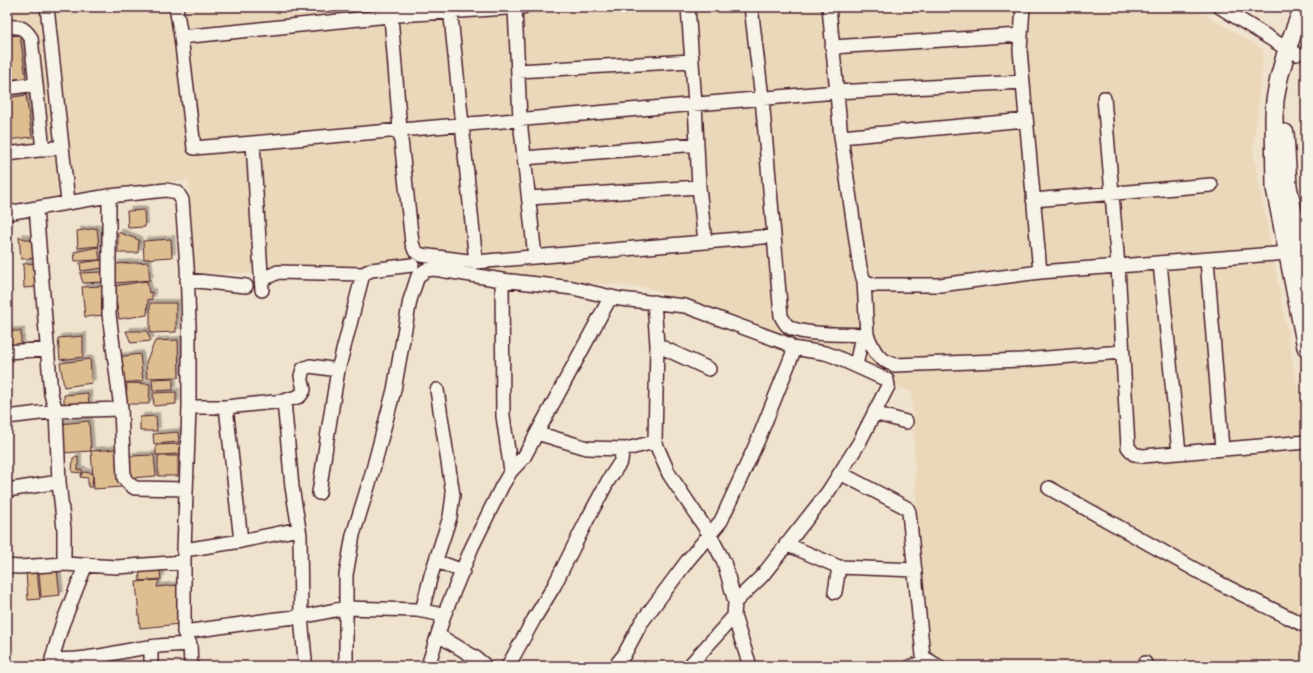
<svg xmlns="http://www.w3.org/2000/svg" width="1313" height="673" font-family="'Indie Flower',sans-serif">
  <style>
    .built { fill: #ebd8bb }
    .building { fill: #debd90; stroke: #4a1f2b; filter: url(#shadow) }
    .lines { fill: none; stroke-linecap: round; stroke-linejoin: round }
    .minor-casing { stroke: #4a1f2b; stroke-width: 16 }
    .major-casing { stroke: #4a1f2b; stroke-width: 20 }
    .minor { stroke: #f7f3e8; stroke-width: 13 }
    .major { stroke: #f7f3e8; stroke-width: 17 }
  </style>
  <defs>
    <filter id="shadow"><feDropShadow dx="3.5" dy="-3.5" stdDeviation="0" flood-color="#0004"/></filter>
  </defs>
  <rect width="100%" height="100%" fill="#f0e3ce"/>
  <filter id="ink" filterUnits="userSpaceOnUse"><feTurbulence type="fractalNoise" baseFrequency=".025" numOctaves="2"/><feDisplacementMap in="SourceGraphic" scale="8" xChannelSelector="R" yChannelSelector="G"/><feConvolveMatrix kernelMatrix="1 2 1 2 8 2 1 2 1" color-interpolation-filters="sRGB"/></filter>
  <g filter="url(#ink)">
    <!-- built -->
    <path class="built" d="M 7,7 L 1192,7 L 1264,50 L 1253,151 L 1306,430 L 1306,666 L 922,666 L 912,392 L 647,287 L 410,271 L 193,274 L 189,180 L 83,192 L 7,203 Z"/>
    <!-- building -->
    <path class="building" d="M 20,35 L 26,78 L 7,80 L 7,36 Z
      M 26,95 L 32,137 L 7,140 L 7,98 Z
      M 144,210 L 145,227 L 128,228 L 127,211 Z
      M 97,228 L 99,246 L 78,248 L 77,231 Z
      M 118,232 L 139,240 L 138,253 L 118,253 Z
      M 19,237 L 35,242 L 36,258 L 21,259 Z
      M 171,239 L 172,257 L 144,259 L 143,241 Z
      M 98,247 L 100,260 L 75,261 L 74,252 Z
      M 101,260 L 103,268 L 81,271 L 80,263 Z
      M 148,262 L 150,280 L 116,283 L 115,264 Z
      M 37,263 L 38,287 L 24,288 L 23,264 Z
      M 102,272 L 104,282 L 83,283 L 80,273 Z
      M 147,281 L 149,293 L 152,292 L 152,300 L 148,299 L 147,315 L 119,319 L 114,286 Z
      M 102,286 L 104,315 L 85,317 L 82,287 Z
      M 150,303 L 176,303 L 176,332 L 150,333 Z
      M 7,331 L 21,331 L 21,345 L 7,346 Z
      M 126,331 L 147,331 L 151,341 L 131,343 Z
      M 83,336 L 83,357 L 60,360 L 58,338 Z
      M 178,340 L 179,377 L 147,378 L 146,362 L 155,341 Z
      M 140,354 L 143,381 L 120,383 L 117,357 Z
      M 90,359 L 92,383 L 64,387 L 60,363 Z
      M 173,378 L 173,390 L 153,391 L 152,379 Z
      M 127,383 L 150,384 L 149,404 L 126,404 Z
      M 176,392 L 176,404 L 154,406 L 153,393 Z
      M 88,393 L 89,405 L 64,406 L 64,395 Z
      M 156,416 L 157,431 L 140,431 L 140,417 Z
      M 89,421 L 91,451 L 62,453 L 60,424 Z
      M 178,432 L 179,442 L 154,444 L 153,434 Z
      M 180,444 L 180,454 L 156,455 L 156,445 Z
      M 118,449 L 121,487 L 94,489 L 91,451 Z
      M 154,455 L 156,476 L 130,478 L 129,456 Z
      M 78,456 L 78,470 L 83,470 L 82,473 L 72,472 L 73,458 Z
      M 158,456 L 178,456 L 178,476 L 158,476 Z
      M 83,472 L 93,473 L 92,487 L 88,487 L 88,478 L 80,477 Z
      M 159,565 L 161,579 L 140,581 L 139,567 Z
      M 57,570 L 60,595 L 41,597 L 39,572 Z
      M 37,571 L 40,599 L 28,600 L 26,572 Z
      M 159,580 L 157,587 L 177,585 L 180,624 L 140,628 L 136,582 Z"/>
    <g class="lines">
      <defs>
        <path id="minor" d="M 47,7 L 68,202
          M 176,7 L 181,37 L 194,148 L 836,92 L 1023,82
          M 450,7 L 476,262 L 773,236
          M 688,7 L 695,104 L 699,187 L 705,242
          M 751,7 L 762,98 L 781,316 C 783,319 785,324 788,326 C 800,336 850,334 867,335 C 875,352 876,359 895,365 L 1022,360 L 1122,352
          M 829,7 L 841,137 L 860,268 L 864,281 L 874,285 L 940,285 L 1040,272 L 1288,253
          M 1023,7 L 1020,50 L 1040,272
          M 1220,7 L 1287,49 L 1297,54
          M 515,8 L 520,120 L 535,257
          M 391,16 L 400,130 L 412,243 L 415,251 L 421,255 L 476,262
          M 7,27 C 19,26 24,27 31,38 L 43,150
          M 181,37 L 399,15 L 523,7
          M 832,47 L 1021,35
          M 518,71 L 691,61
          M 7,88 L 36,84
          M 1104,98 L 1118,266 L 1128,447 L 1134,454 L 1143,456 L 1306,442
          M 841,137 L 1026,120
          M 253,143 L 262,290
          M 7,154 L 62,147
          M 524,158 L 697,144
          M 109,196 L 109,314 L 121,409 L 124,478 L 129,484 L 135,488 L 186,489
          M 529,198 L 699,187
          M 1033,200 L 1211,185
          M 36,208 L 51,394 L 56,411 L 59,482 L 64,529 L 64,564
          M 7,213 L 109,196 L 166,190 L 177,192 L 182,200 L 187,266 L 189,326 L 189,407 L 184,550 L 184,632 L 190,644 L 191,666
          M 1207,260 L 1222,449
          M 1160,263 L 1179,453
          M 187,280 L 246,286
          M 261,280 L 278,272 L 363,274 L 371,270 L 412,265
          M 502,280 L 503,416 L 511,471
          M 864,281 L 867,335
          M 654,302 L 657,345 L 655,442 L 669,474 L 710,535 L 724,562 L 735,602 L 734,616 L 750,666
          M 657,345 L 709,369
          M 7,352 L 48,349
          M 856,366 L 862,335
          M 284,401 L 292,487 L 300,535 L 301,617 L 305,660 L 304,666
          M 189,407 L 226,407 L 284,401 L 300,396 L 304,390 L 301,376 L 303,369 L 310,366 L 338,370 L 363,274
          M 226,407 L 241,541
          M 874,413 L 906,422
          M 7,417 L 56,411 L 121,409
          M 537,433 L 587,448 L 626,449 L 655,442
          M 840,473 L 907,508 L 909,512 L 924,666
          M 1049,488 L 1221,584 L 1306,626
          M 7,490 L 59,482
          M 319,493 L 328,432 L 338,370
          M 786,544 L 839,567 L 835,592
          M 184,550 L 241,541 L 299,529
          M 436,561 L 463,571
          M 86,564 L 62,625 L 52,659 C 85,662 117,651 150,647 C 163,645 177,645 190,644
          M 7,566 L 19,567 L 64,564 L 117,567 L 184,562
          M 839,567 L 915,570
          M 735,602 L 762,576 L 828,492 L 859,443 L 888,386 L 887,380 L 834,356 L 825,353 L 792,348
          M 422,611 L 431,575 L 450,517 L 453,495 L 437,390
          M 184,632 L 277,619 L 306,616 L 345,608 L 417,610 L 444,615
          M 438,635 L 476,658 L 486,666
          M 151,647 L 151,666
          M 923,657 L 938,666
          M 346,666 L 346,575 L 353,535 L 371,477 L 394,390 L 410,300 L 418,276 L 426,270 L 434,269 L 502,280 L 573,288 L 620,299 L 685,306 L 788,344 L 792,348 L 793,353 L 758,440 L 721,521 L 688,560 L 641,623 L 624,655 L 615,666
          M 428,666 L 444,615 L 472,547 L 502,486 L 511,471 L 524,457 L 610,298
          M 508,666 L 534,619 L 554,586 L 586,522 L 608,481 L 621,461 L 623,449
          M 689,666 L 734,616
          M 911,666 L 923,663
          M 1145,666 L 1145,663"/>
        <path id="major" d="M 1303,7 L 1287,49 L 1279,78 L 1275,100 L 1274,117 L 1275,188 L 1306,347
          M 1285,133 L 1288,186 L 1306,276"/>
      </defs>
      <!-- minor casing -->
      <use href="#minor" class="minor-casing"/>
      <!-- major casing -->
      <use href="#major" class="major-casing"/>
      <!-- minor -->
      <use href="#minor" class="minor"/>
      <!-- major -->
      <use href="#major" class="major"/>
    </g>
  </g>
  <!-- margin -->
  <rect width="1313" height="673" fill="none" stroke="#f7f3e8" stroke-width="24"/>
  <rect x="12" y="12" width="1289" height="649" fill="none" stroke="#4a1f2b" stroke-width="1.5" filter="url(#ink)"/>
</svg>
